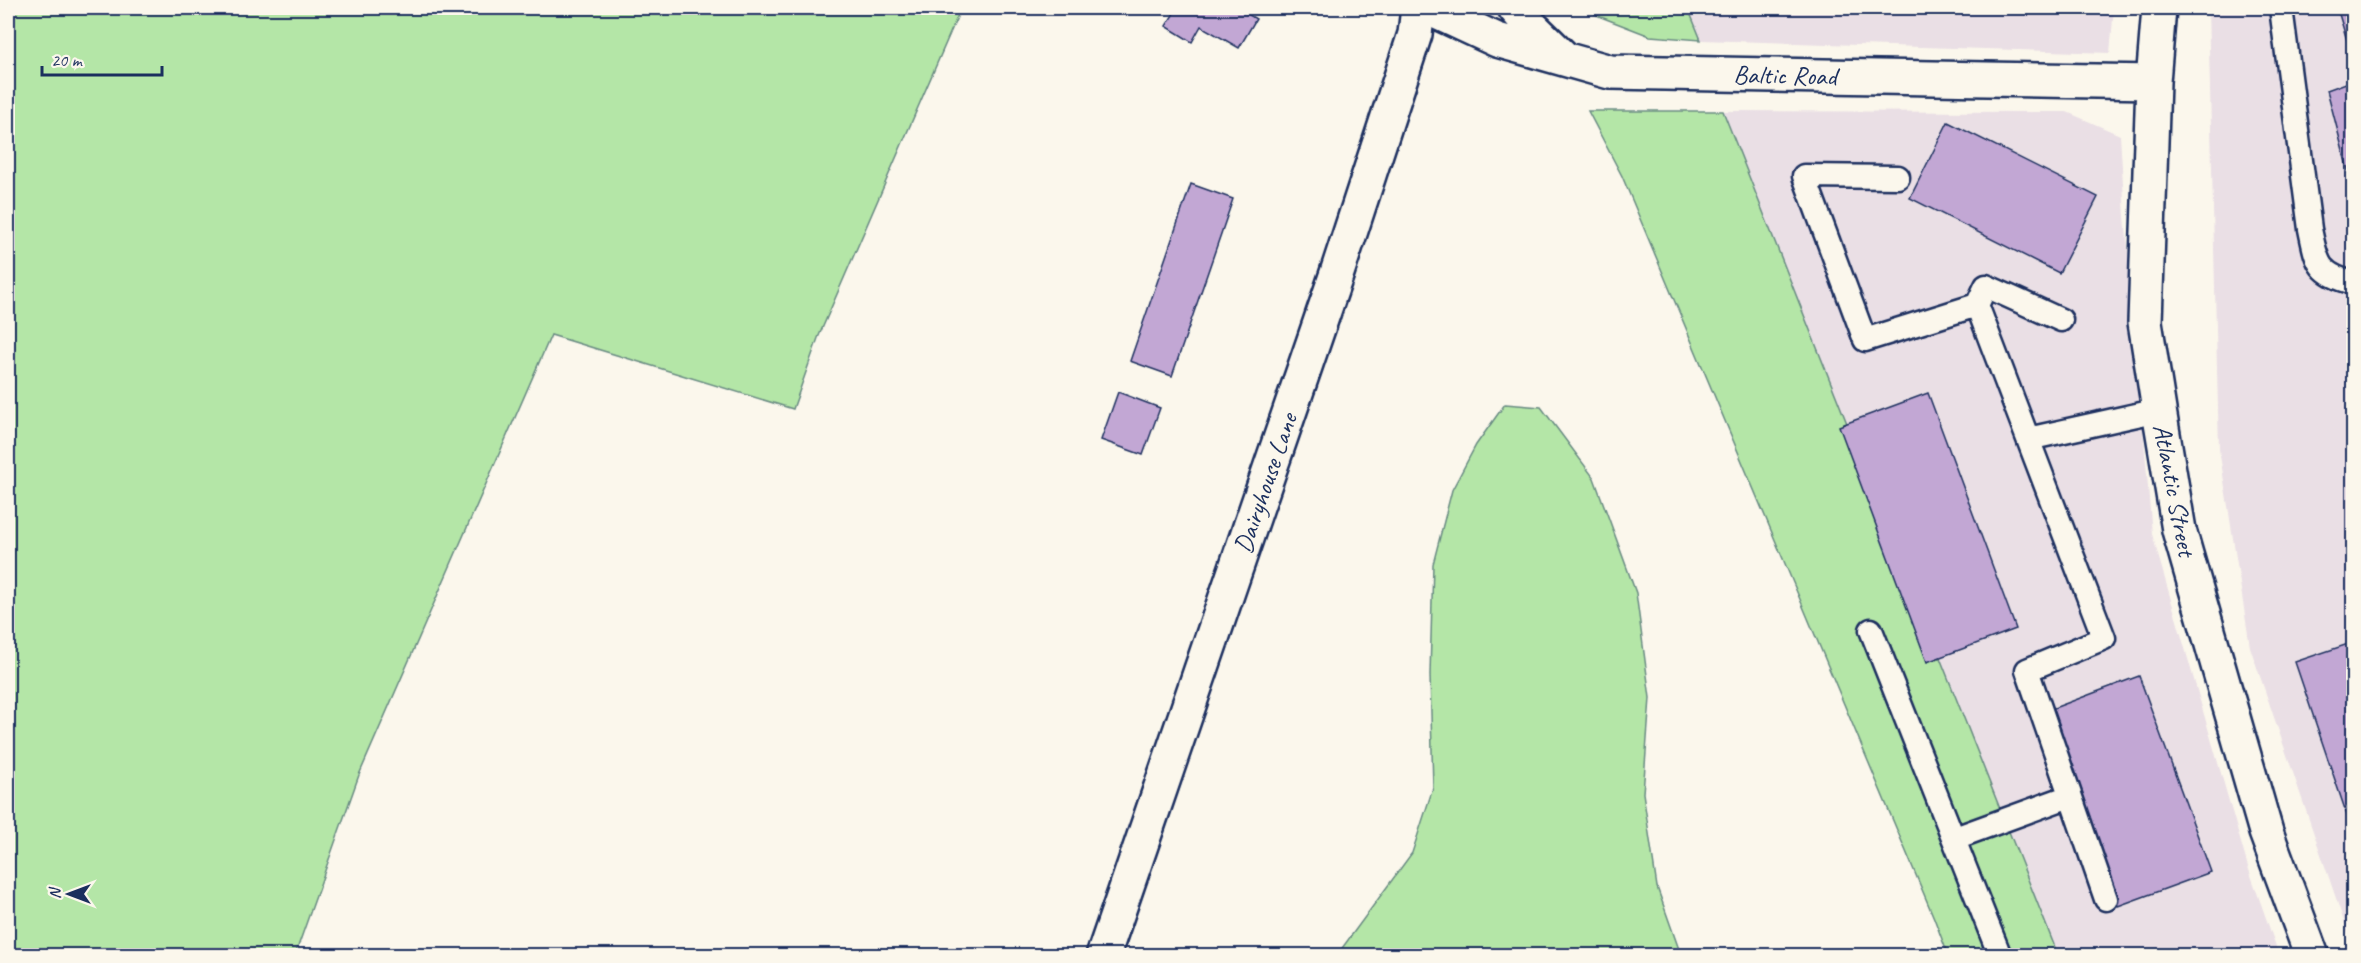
<svg xmlns="http://www.w3.org/2000/svg" width="2361" height="963" font-family="Caveat,sans-serif">
  <style>
    .built { fill: #eadfe5 }
    .green { fill: #b4e6a7; stroke: #688a82; stroke-width: 1.5 }
    .building { fill: #c2a7d4; stroke: #1b2f5e; stroke-width: 1.5 }
    .lines { fill: none; stroke-linecap: round; stroke-linejoin: round }
    .lane-casing { stroke: #1b2f5e; stroke-width: 27 }
    .street-casing { stroke: #1b2f5e; stroke-width: 38 }
    .secondary-casing { stroke: #1b2f5e; stroke-width: 38 }
    .lane { stroke: #fbf7ec; stroke-width: 22 }
    .street { stroke: #fbf7ec; stroke-width: 33 }
    .secondary { stroke: #fbf7ec; stroke-width: 33 }
    .labels { text-anchor: middle; stroke-width: 4.5; stroke-linejoin: round; paint-order: stroke }
    .street-label { font-size: 26px; fill: #1b2f5e; stroke: #fbf7ec }
  </style>
  <rect width="100%" height="100%" fill="#fbf7ec"/>
  <filter id="ink" filterUnits="userSpaceOnUse"><feTurbulence type="fractalNoise" baseFrequency=".0167" numOctaves="2"/><feDisplacementMap in="SourceGraphic" scale="12" xChannelSelector="R" yChannelSelector="G"/><feConvolveMatrix kernelMatrix="1 2 1 2 8 2 1 2 1" color-interpolation-filters="sRGB"/></filter>
  <g filter="url(#ink)">
    <!-- built -->
    <path class="built" d="M 1688,8 L 2114,8 L 2110,53 L 1701,40 Z
      M 2208,8 L 2353,8 L 2353,948 L 2250,647 L 2219,449 Z
      M 1723,111 L 2067,112 L 2120,135 L 2125,216 L 2152,534 L 2248,867 L 2279,955 L 2058,955 Z"/>
    <!-- green -->
    <path class="green" d="M 8,8 L 961,8 L 818,338 L 793,409 L 551,335 L 359,775 L 295,955 L 8,955 Z
      M 1583,8 L 1688,8 L 1701,40 L 1650,36 L 1601,17 Z
      M 1588,111 L 1723,111 L 2058,955 L 1948,955 L 1934,918 L 1622,176 Z
      M 1505,404 L 1541,407 L 1594,478 L 1636,593 L 1650,698 L 1643,793 L 1657,887 L 1681,955 L 1337,955 L 1412,853 L 1433,788 L 1430,675 L 1433,564 L 1452,490 L 1476,445 Z"/>
    <!-- building -->
    <path class="building" d="M 1173,8 L 1238,8 L 1256,19 L 1239,48 L 1201,26 L 1192,42 L 1166,26 L 1176,10 Z
      M 2349,8 L 2354,8 L 2354,63 L 2338,11 Z
      M 2354,80 L 2354,177 L 2350,178 L 2327,90 Z
      M 1948,122 L 2098,197 L 2059,273 L 1910,198 Z
      M 1191,184 L 1233,199 L 1172,376 L 1130,361 Z
      M 1118,392 L 1160,408 L 1143,455 L 1101,440 Z
      M 1928,393 L 2016,629 L 1927,662 L 1839,426 Z
      M 2354,642 L 2354,836 L 2295,662 Z
      M 2139,676 L 2211,872 L 2118,906 L 2046,711 Z"/>
    <g class="lines">
      <defs>
        <path id="lane" d="M 2281,8 L 2310,229 C 2317,262 2317,274 2354,283
          M 1898,177 L 1804,176 L 1865,340 L 1977,305
          M 2028,439 L 1977,305 L 1986,286 L 2061,320
          M 1871,630 L 2000,956
          M 1955,838 L 2070,796
          M 2106,899 L 2027,670 L 2104,638 L 2028,439 L 2159,410"/>
        <path id="street" d="M 1103,956 L 1336,276 L 1415,34 L 1418,8"/>
        <path id="secondary" d="M 1428,8 L 1497,40 L 1610,72 L 2153,82
          M 1515,8 L 1527,22 L 1562,56
          M 2159,8 L 2153,82 L 2145,322 L 2159,410 L 2179,530 L 2266,832 L 2312,956"/>
      </defs>
      <!-- lane casing -->
      <use href="#lane" class="lane-casing"/>
      <!-- street casing -->
      <use href="#street" class="street-casing"/>
      <!-- secondary casing -->
      <use href="#secondary" class="secondary-casing"/>
      <!-- lane -->
      <use href="#lane" class="lane"/>
      <!-- street -->
      <use href="#street" class="street"/>
      <!-- secondary -->
      <use href="#secondary" class="secondary"/>
    </g>
  </g>
  <g class="labels">
    <!-- street labels -->
    <g class="street-label">
      <text transform="translate(1785 75) rotate(1)" y="9">Baltic Road</text>
      <text transform="translate(1265 483) rotate(-71)" y="9">Dairyhouse Lane</text>
      <text transform="translate(2175 490) rotate(79)" y="9">Atlantic Street</text>
    </g>
  </g>
  <!-- margin -->
  <rect width="2361" height="963" fill="none" stroke="#fbf7ec" stroke-width="30"/>
  <rect x="15" y="15" width="2331" height="933" fill="none" stroke="#1b2f5e" stroke-width="2" filter="url(#ink)"/>
  <!-- north arrow -->
  <g transform="translate(69 894) rotate(270)" stroke="#fbf7ec" stroke-width="4.5" paint-order="stroke">
  <path d="M0-4.5L10 22L0 15L-10 22Z" fill="#1b2f5e"/>
  <text y="-9" font-size="16" font-weight="bold" text-anchor="middle" fill="#1b2f5e">N</text>
  </g>
  <!-- scale -->
  <path d="M42 66v9h120v-9" fill="none" stroke="#1b2f5e" stroke-width="3"/>
  <text x="51" y="66" font-size="18" fill="#1b2f5e" stroke="#fbf7ec" stroke-width="4.5" paint-order="stroke">20 m</text>
</svg>
